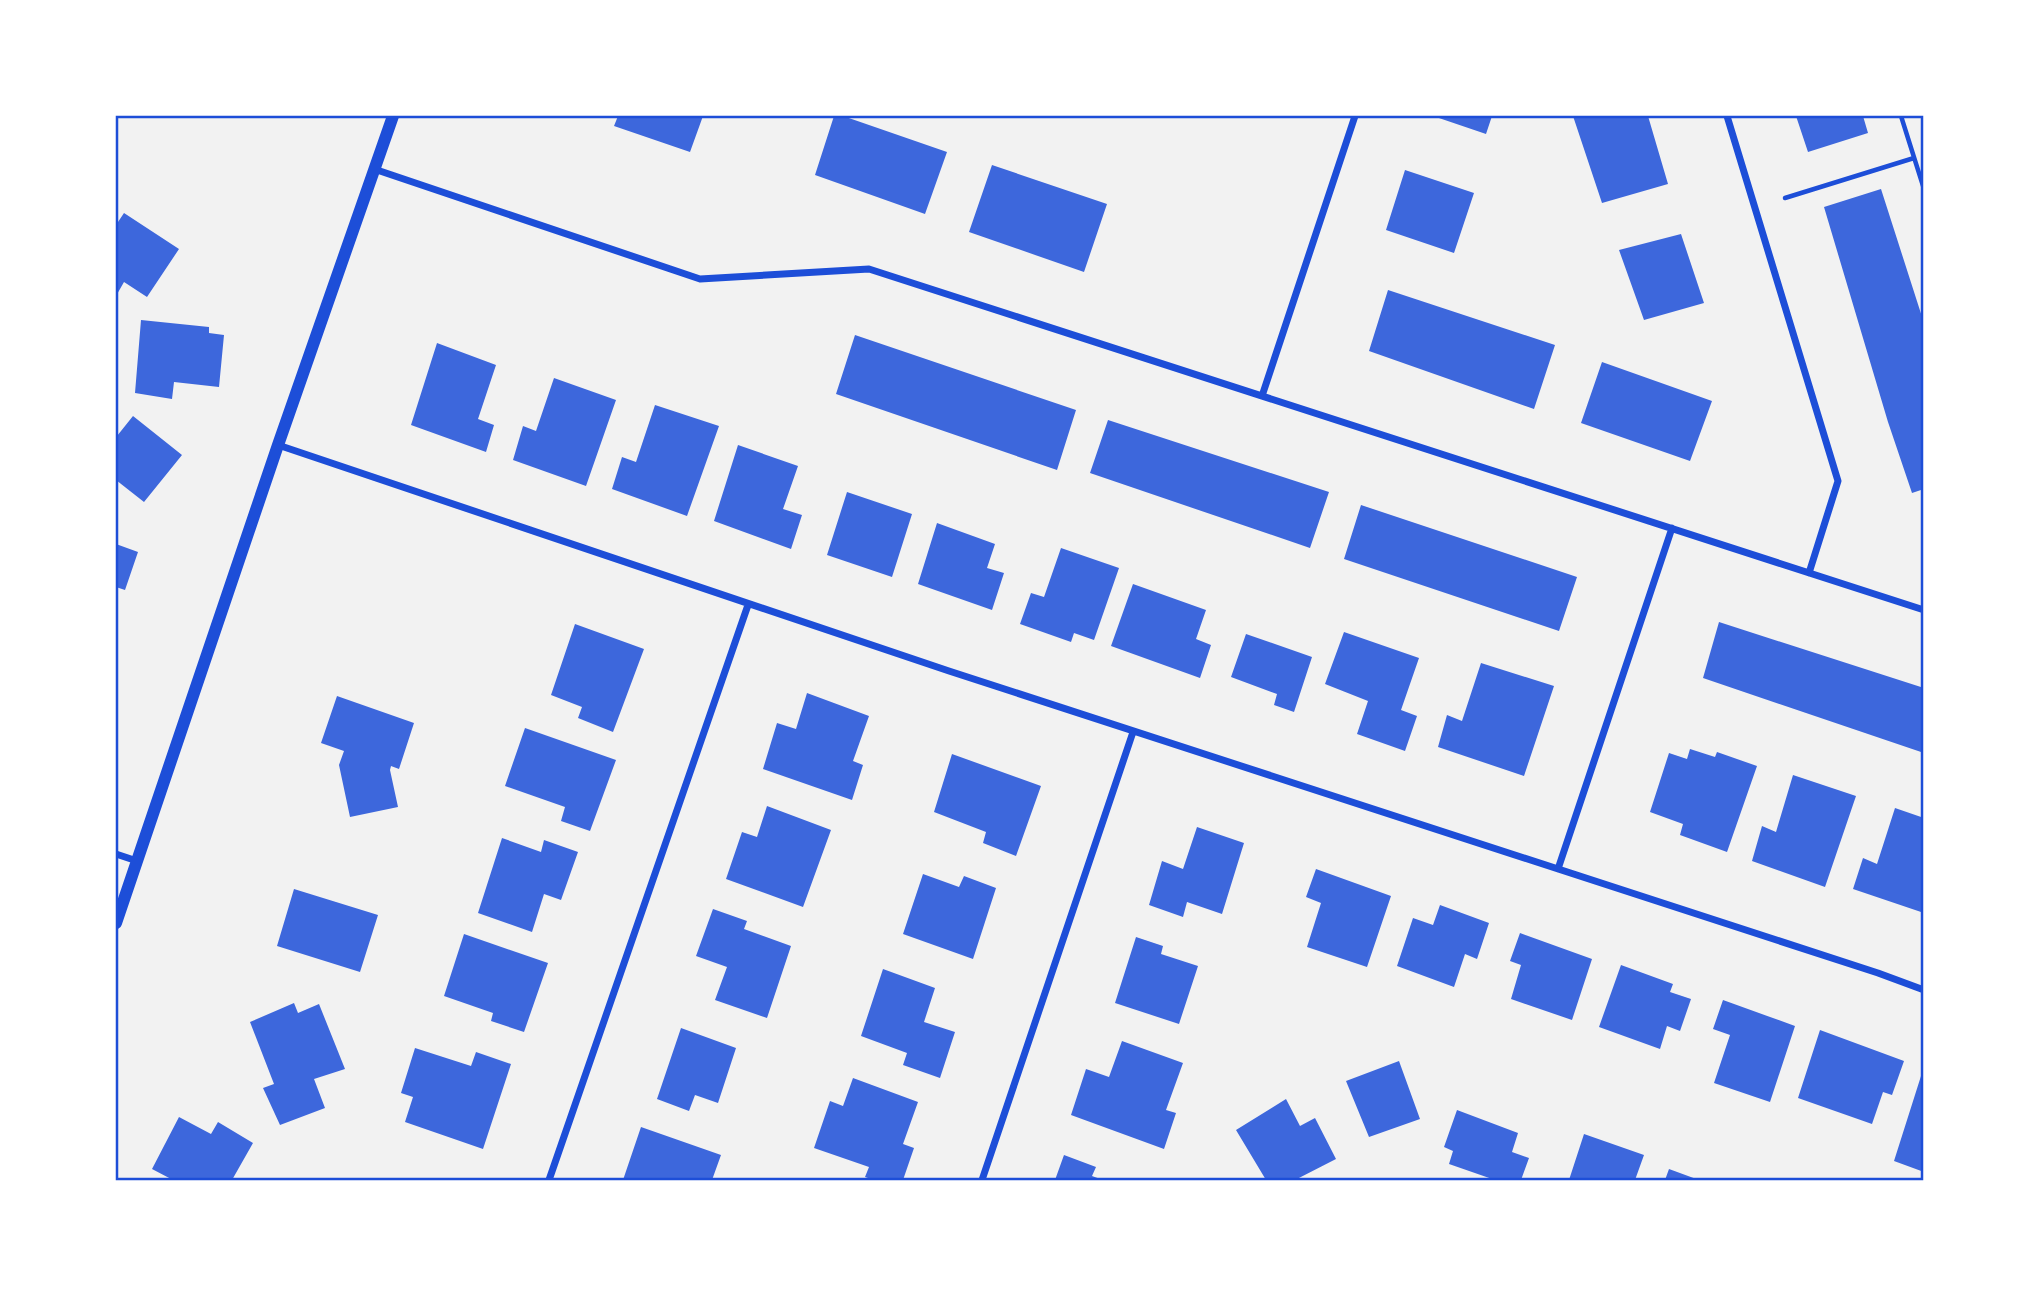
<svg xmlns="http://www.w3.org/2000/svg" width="2039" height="1296" font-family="'Noto Sans',sans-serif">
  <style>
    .building { fill: #3d67dc }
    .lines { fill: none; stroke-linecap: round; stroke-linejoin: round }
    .path { stroke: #1d4ed8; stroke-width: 4.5 }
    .minor { stroke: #1d4ed8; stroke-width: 7 }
    .tertiary { stroke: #1d4ed8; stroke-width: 12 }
    .neatline { fill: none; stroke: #1d4ed8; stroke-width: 2.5 }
  </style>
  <rect width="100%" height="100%" fill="#f2f2f2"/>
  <!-- building -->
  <path class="building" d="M 618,116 L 703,116 L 690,152 L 614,126 Z
    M 834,116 L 843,116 L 947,152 L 925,214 L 815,175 Z
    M 1433,116 L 1492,116 L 1486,134 Z
    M 1573,116 L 1648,116 L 1668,184 L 1602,203 Z
    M 1796,116 L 1863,116 L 1868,133 L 1808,152 Z
    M 992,165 L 1107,204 L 1084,272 L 969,232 Z
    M 1405,170 L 1474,193 L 1454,253 L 1386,230 Z
    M 1881,189 L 1924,323 L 1924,489 L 1912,493 L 1888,422 L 1824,207 Z
    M 124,213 L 179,249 L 147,297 L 124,282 L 116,296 L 116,225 Z
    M 1681,234 L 1704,303 L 1644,320 L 1619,250 Z
    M 1388,290 L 1555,345 L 1534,409 L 1369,351 Z
    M 141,320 L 209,327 L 209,333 L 224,335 L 219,387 L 174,382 L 172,399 L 135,393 Z
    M 855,335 L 1076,410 L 1057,470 L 836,394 Z
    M 437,343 L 496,365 L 478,419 L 494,425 L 486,452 L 411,425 Z
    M 1602,362 L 1712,401 L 1690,461 L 1581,423 Z
    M 554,378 L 616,400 L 586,486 L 513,460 L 523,426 L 536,431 Z
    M 655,405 L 719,426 L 687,516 L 612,489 L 622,457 L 636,462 Z
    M 133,416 L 182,455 L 144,502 L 116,480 L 116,435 L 117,436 Z
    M 1108,420 L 1329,492 L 1310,548 L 1090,473 Z
    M 738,445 L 798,466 L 783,509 L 802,515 L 791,549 L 714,521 Z
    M 847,492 L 912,514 L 892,577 L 827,555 Z
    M 1361,505 L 1577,577 L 1559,631 L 1344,559 Z
    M 937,523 L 995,544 L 987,568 L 1004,573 L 992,610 L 918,584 Z
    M 116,544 L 138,552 L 125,590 L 116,587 Z
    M 1061,548 L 1119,568 L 1094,640 L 1074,633 L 1071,642 L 1020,624 L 1031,593 L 1044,597 Z
    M 1133,584 L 1206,610 L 1196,639 L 1211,645 L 1200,678 L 1111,646 Z
    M 1719,622 L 1924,688 L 1924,753 L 1703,678 Z
    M 575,624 L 644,649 L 613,732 L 578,718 L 582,707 L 551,695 Z
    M 1344,632 L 1419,658 L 1401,710 L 1417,716 L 1405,751 L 1357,734 L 1368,701 L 1325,684 Z
    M 1246,634 L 1312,657 L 1294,712 L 1274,705 L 1277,694 L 1231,677 Z
    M 1481,663 L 1554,686 L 1524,776 L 1438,747 L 1447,715 L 1462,721 Z
    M 807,693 L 869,716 L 853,761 L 863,765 L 852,800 L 763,769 L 777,723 L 796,729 Z
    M 337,696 L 414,723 L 399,769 L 391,766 L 390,770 L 398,807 L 350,817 L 339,765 L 344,751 L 321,743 Z
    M 525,728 L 616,760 L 590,831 L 561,821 L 565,807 L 505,786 Z
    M 1690,749 L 1715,757 L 1717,752 L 1757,766 L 1727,852 L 1680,835 L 1683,824 L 1650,812 L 1669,753 L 1687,759 Z
    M 952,754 L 1041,786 L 1016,856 L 983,843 L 986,832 L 934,812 Z
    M 1793,775 L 1856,796 L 1825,887 L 1752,861 L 1762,826 L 1776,832 Z
    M 767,806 L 831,830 L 803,907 L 726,879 L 742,832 L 757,837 Z
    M 1895,808 L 1924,818 L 1924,913 L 1853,889 L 1863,858 L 1877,864 Z
    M 1197,827 L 1244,843 L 1222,914 L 1187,902 L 1183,917 L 1149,905 L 1162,861 L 1183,869 Z
    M 502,838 L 541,852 L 544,840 L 578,852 L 561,900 L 544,894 L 532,932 L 478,913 Z
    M 1316,869 L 1391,896 L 1367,967 L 1307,947 L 1321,903 L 1306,897 Z
    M 923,874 L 959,887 L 964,876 L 996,888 L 973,959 L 903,934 Z
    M 294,889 L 378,915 L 360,972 L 277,946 Z
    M 1440,905 L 1489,923 L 1477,959 L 1465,954 L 1454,987 L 1397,966 L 1413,918 L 1433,925 Z
    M 713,909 L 747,921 L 744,929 L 791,946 L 767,1018 L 715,1000 L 727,967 L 696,956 Z
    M 1520,933 L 1592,959 L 1572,1020 L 1511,999 L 1521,965 L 1510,961 Z
    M 464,934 L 548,963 L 524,1032 L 491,1021 L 493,1013 L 444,996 Z
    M 1136,937 L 1163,946 L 1161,954 L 1198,966 L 1179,1024 L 1115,1003 Z
    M 1621,965 L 1673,984 L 1670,992 L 1691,999 L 1680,1031 L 1667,1026 L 1660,1049 L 1599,1027 Z
    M 883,969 L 935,988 L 924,1022 L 955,1032 L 940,1078 L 903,1065 L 907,1053 L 861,1036 Z
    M 1723,1000 L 1795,1026 L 1770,1102 L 1714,1083 L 1730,1035 L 1713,1029 Z
    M 294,1003 L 298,1013 L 319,1004 L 345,1069 L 314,1079 L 325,1108 L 280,1125 L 263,1088 L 274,1084 L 250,1022 Z
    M 681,1028 L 736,1048 L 718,1103 L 695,1095 L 689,1111 L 657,1099 Z
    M 1820,1030 L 1904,1061 L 1892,1095 L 1883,1092 L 1872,1124 L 1798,1098 Z
    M 1122,1041 L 1183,1063 L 1166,1110 L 1176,1113 L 1164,1149 L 1071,1115 L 1086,1069 L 1109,1077 Z
    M 415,1048 L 471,1066 L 476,1052 L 511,1064 L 483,1149 L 405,1122 L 413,1097 L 401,1093 Z
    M 1399,1061 L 1420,1119 L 1369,1137 L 1346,1081 Z
    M 1921,1076 L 1924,1077 L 1924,1172 L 1894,1161 Z
    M 853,1078 L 918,1102 L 903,1144 L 914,1148 L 903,1180 L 874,1180 L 865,1177 L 869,1167 L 814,1148 L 830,1101 L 843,1106 Z
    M 1286,1099 L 1300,1126 L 1315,1118 L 1336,1159 L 1295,1180 L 1266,1180 L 1236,1130 Z
    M 1457,1110 L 1518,1133 L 1512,1152 L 1529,1158 L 1521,1180 L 1495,1180 L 1449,1164 L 1453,1151 L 1444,1147 Z
    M 179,1117 L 211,1134 L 218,1122 L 253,1143 L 232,1180 L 173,1180 L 152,1169 Z
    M 641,1127 L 721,1155 L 712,1180 L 623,1180 Z
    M 1584,1134 L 1644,1155 L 1635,1180 L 1569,1180 Z
    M 1064,1155 L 1096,1167 L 1092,1176 L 1103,1180 L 1055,1180 Z
    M 1669,1169 L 1699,1180 L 1665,1180 Z"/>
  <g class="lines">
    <!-- path -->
    <path class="path" d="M 1901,116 L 1924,189
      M 1785,198 L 1914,158"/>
    <!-- minor -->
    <path class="minor" d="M 1727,116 L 1838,481 L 1809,573
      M 374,169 L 700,279 L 869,269 L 1924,610
      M 1262,396 L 1355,116
      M 278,445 L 949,671 L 1878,973 L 1924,990
      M 116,854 L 137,861
      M 1558,869 L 1672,528
      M 549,1180 L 748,605
      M 982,1180 L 1133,732"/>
    <!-- tertiary -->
    <path class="tertiary" d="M 116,923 L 278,445 L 393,116"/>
  </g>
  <!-- border -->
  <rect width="2039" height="1296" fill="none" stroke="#ffffff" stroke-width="234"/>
  <rect x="117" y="117" width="1805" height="1062" class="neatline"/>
</svg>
